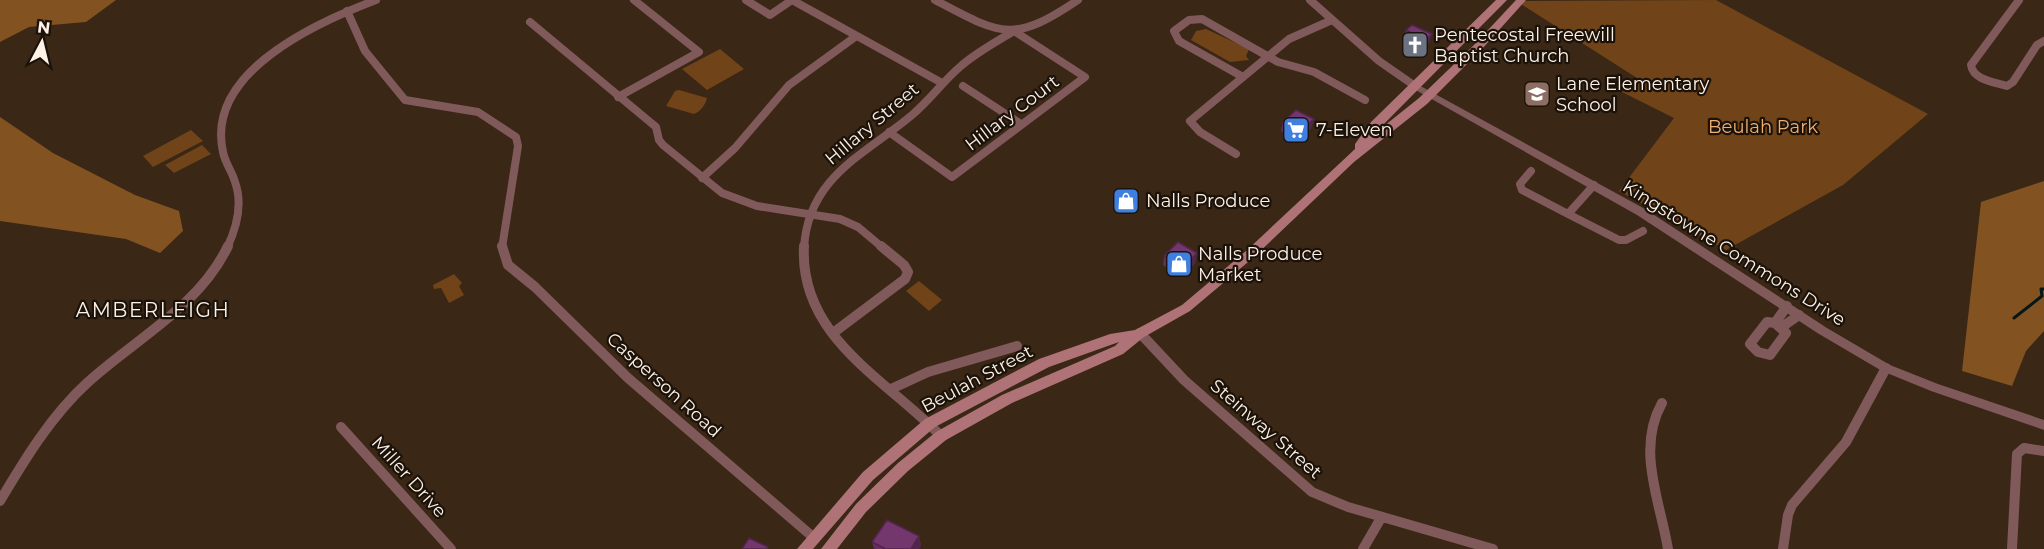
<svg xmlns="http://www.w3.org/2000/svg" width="2044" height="549" font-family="Montserrat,sans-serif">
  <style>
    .green { fill: #704418 }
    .forest { fill: #825221 }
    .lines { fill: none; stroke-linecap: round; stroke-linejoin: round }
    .stream { stroke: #071718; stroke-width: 3 }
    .minor-far1 { stroke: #80595b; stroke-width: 8 }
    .minor { stroke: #80595b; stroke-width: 10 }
    .tertiary { fill: #80595b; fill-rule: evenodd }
    .secondary { fill: #af7276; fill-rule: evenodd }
    .wall { fill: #632e5e }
    .shaded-wall { fill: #50264c }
    .building { fill: #73366d; stroke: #50264c; stroke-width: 1.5 }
    .labels { text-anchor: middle; stroke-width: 4.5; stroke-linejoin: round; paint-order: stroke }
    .poi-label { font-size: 18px; fill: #fef1e6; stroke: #1b120a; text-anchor: start }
    .street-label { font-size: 18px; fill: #fef1e6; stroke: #1b120a }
    .park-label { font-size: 18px; fill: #f3ae6e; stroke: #1b120a }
    .neighbourhood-label { font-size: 20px; letter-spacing: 1.5px; fill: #fef1e6; stroke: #1b120a }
  </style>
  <rect width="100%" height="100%" fill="#3a2715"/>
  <!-- green -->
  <path class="green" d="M 1716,0 L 1928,114 L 1843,185 L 1726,250 L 1619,191 L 1674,118 L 1622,92 L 1637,78 L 1516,1 Z
    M 1206,29 L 1249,49 L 1246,56 L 1249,60 L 1230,62 L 1191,40 L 1196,31 Z
    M 720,49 L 744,69 L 707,90 L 682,69 Z
    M 679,90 L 707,98 C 706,104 700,112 694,114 L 666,106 L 675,91 Z
    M 191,130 L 203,141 L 153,167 L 143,156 Z
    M 202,145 L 211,154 L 174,173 L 165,165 Z
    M 454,274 L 462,283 L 459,286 L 464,295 L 449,303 L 441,288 L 434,289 L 433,285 Z
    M 919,281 L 942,300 L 929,311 L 906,291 Z"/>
  <!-- forest -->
  <path class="forest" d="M 0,0 L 116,0 L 86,22 L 29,27 L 0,42 Z
    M 0,117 L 53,153 L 135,195 L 179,211 L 183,231 L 160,253 L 126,239 L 0,221 Z
    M 2044,181 L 2044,331 L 2026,351 L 2012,386 L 1962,371 L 1981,202 Z"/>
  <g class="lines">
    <!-- stream -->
    <path class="stream" d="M 2014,318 L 2042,296 L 2041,289 L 2044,289"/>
    <!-- minor-far1 -->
    <path class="minor-far1" d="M 746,0 L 770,15 L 792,0
      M 792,0 L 942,83
      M 935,0 C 1001,35 1013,44 1078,0
      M 1310,0 L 1379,61 L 1415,86
      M 2019,0 L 1971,65 C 1973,80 1994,82 2007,86 L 2013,82 L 2037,45 L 2044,41
      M 347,11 L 365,51 L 405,100 L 478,112 L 516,137 L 518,146 L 502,248
      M 530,22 L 656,127 L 659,140 L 663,145 L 722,193 L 757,206 L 840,219 L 858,227 L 883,248
      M 1243,77 L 1179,41 L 1174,31 L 1189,20 L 1202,19 L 1278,62 L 1314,72 L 1365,100
      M 963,86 L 1021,124
      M 618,97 L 699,52 L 634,0
      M 1236,154 L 1200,132 L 1190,121 L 1289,39 L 1332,20
      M 1531,171 L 1520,184 L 1522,190 L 1568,214 L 1594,185
      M 702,178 L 735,148 L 789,85 L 855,37
      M 1568,214 L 1619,240 L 1626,240 L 1643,231
      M 227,248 C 237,227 243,204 235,182 C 232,171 225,163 223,152 C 205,72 318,22 376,0
      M 804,248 C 808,176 866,154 912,115 C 930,100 943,81 961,66 C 977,52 996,42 1014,31 L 1085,77 L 952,177 L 889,132"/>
    <!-- minor -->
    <path class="minor" d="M 502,246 L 508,265 L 535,287 L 628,378 L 813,537
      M 804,246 C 799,337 886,379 941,436
      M 1767,322 L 1775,323 L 1786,333 L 1770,355 L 1758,352 L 1750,344 Z
      M 1775,323 L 1787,306
      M 1782,327 L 1799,315
      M 833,333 L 905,279 L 908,272 L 904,265 L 881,246
      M 1140,333 L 1184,380 L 1312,492 L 1348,507 L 1493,549
      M 891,389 L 928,372 L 1017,346
      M 1662,403 C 1636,449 1660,501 1668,549
      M 341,427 L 451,549
      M 0,501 C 25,459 51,416 87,383 C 135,339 199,307 228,246
      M 1363,549 L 1381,518
      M 1783,549 L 1788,515 L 1792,505 L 1846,442 L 1886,368
      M 2012,549 L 2017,454 L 2024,448 L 2044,451"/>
    <!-- tertiary -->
    <path class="tertiary" d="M 1415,83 L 1645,209 L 1827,328 L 1890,365 L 1938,384 L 2044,420 L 2044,430 L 1931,391 L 1882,371 L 1819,334 L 1637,215 L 1412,88 L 1410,86 Z"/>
    <!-- secondary -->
    <path class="secondary" d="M 1496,0 L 1507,0 L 1374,134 L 1419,98 L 1474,45 L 1516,0 L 1526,0 L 1482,49 L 1427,104 L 1354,162 L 1254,257 L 1190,311 L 1144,337 L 1123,354 L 1012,403 L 946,440 L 908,471 L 866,512 L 837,549 L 821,549 L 856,504 L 898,463 L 936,432 L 1002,395 L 1115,346 L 1119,342 L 1049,367 L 935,427 L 873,480 L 813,549 L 797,549 L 863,472 L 925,419 L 1039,359 L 1110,334 L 1135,330 L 1182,305 L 1246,251 L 1355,149 L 1355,144 L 1371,122 Z"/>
  </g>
  <!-- wall -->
  <path class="wall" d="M 1406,30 L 1432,34 L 1427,47 L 1421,52 L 1402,43 Z
    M 1314,119 L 1311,128 L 1298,141 L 1281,131 L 1283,122 Z
    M 1197,253 L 1195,263 L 1181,277 L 1163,265 L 1164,256 Z
    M 919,536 L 921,546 L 919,549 L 874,549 L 872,542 Z"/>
  <!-- shaded-wall -->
  <path class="shaded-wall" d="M 1432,34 L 1427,47 L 1421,52 L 1426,40 Z
    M 1314,119 L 1311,128 L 1298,141 L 1300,131 Z
    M 1197,253 L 1195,263 L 1181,277 L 1183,268 Z
    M 919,536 L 921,546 L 919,549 L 911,549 Z"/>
  <!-- building -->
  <path class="building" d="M 1412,25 L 1432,34 L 1426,40 L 1406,30 Z
    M 1296,110 L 1314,119 L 1300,131 L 1283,122 Z
    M 1178,242 L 1197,253 L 1183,268 L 1164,256 Z
    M 887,520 L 919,536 L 911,549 L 883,549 L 884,548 L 872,542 Z
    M 749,538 L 768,547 L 767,549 L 742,549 Z"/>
  <!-- icons -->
  <defs>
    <symbol id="church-square" viewBox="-11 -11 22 22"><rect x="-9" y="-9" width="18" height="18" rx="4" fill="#6b7280" stroke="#1b120a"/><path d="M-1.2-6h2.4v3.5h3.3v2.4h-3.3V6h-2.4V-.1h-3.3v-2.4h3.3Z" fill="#fff"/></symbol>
    <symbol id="school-square" viewBox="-11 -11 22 22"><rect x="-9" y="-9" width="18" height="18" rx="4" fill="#8d6e63" stroke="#1b120a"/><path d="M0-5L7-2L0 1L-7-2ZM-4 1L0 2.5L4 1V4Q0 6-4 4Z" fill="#fff"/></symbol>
    <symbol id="supermarket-square" viewBox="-11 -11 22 22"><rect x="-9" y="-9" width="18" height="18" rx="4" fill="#3f7fe0" stroke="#1b120a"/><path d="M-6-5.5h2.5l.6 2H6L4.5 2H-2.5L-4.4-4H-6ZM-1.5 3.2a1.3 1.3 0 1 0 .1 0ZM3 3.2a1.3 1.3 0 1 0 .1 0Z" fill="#fff"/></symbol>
    <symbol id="shop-square" viewBox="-11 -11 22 22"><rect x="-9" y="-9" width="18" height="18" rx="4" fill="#3f7fe0" stroke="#1b120a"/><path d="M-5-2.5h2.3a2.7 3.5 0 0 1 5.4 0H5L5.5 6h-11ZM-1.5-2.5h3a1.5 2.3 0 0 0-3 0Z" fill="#fff"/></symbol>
  </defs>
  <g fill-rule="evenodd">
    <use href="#church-square" x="1400" y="30" width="30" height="30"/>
    <use href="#school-square" x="1522" y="79" width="30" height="30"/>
    <use href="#supermarket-square" x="1281" y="115" width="30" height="30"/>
    <use href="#shop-square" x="1111" y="186" width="30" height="30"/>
    <use href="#shop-square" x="1164" y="249" width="30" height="30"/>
  </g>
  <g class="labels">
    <!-- poi labels -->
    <g class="poi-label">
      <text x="1434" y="41">Pentecostal Freewill<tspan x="1434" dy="21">Baptist Church</tspan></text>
      <text x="1556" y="90">Lane Elementary<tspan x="1556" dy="21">School</tspan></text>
      <text x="1316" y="136">7-Eleven</text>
      <text x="1146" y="207">Nalls Produce</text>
      <text x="1198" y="260">Nalls Produce<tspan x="1198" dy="21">Market</tspan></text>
    </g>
    <!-- street labels -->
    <g class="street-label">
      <text transform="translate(1012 113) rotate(-37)" y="6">Hillary Court</text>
      <text transform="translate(872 124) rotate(-40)" y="6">Hillary Street</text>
      <text transform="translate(1734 253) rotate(32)" y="6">Kingstowne Commons Drive</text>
      <text transform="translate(977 379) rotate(-28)" y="6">Beulah Street</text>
      <text transform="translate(664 385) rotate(42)" y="6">Casperson Road</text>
      <text transform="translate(1266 429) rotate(41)" y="6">Steinway Street</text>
      <text transform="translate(409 477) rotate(48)" y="6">Miller Drive</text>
    </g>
    <!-- park labels -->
    <g class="park-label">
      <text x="1763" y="133">Beulah Park</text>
    </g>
    <!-- neighbourhood labels -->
    <g class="neighbourhood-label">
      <text x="153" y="317">AMBERLEIGH</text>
    </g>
  </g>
  <!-- north arrow -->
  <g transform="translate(42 42) rotate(7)" stroke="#1b120a" stroke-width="4.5" paint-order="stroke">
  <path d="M0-4.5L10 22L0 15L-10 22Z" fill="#fef1e6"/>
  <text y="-9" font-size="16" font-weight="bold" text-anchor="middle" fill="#fef1e6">N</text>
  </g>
</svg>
